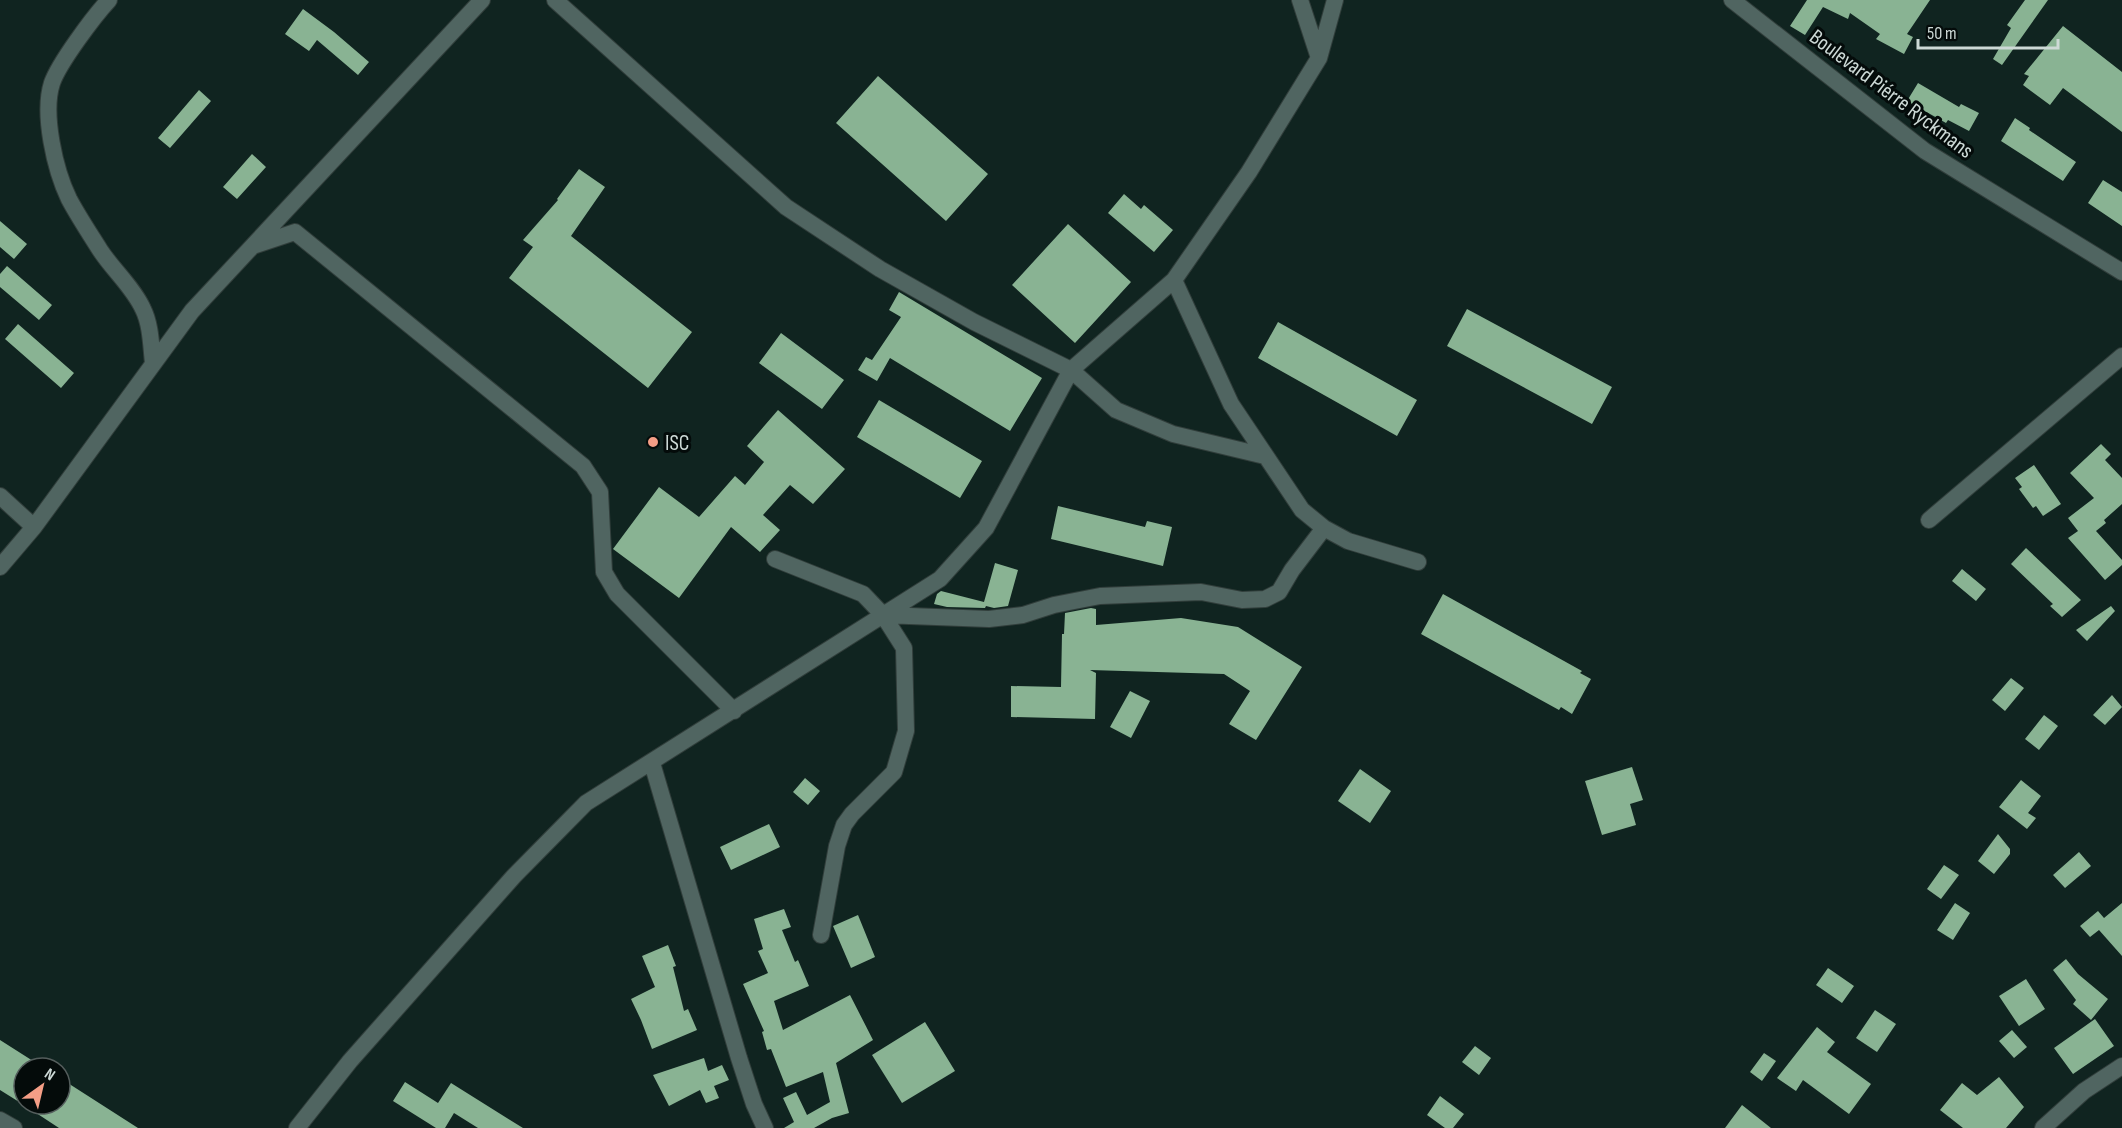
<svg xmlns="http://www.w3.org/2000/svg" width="2122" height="1128" font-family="'Sofia Sans Condensed',sans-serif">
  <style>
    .building { fill: #89b393 }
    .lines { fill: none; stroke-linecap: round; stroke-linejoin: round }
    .minor-casing { stroke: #313e3b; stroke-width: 18 }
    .minor { stroke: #506561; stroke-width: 16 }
    .poi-dot { fill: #f49e86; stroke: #040b0a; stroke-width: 2 }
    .labels { text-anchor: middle; stroke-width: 6; stroke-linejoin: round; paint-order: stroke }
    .street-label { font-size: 22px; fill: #cdd9d6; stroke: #040b0a }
    .poi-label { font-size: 22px; fill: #cdd9d6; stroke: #040b0a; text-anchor: start }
  </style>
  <rect width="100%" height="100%" fill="#102420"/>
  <!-- building -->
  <path class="building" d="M 1807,0 L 1930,0 L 1907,34 L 1913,37 L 1904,54 L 1876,39 L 1880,34 L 1850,13 L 1848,19 L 1823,7 L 1805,35 L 1790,26 Z
    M 2025,0 L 2048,0 L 2002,65 L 1993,59 L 2011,28 L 2007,25 Z
    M 303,9 L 334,32 L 369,62 L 358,75 L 317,40 L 309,51 L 285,34 Z
    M 2063,26 L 2122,72 L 2122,132 L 2063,88 L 2050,105 L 2023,85 L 2029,76 L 2024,74 Z
    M 878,76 L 988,174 L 946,221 L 836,123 Z
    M 1918,83 L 1959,107 L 1961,104 L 1979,113 L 1969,131 L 1948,120 L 1946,123 L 1907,101 Z
    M 199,90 L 211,101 L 170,148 L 158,138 Z
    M 2015,118 L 2030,128 L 2029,130 L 2076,162 L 2063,181 L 2001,141 Z
    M 252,154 L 266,167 L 237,199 L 223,187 Z
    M 579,169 L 605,187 L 571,236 L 692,332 L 648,388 L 509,278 L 533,247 L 523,240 L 558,200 L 557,199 Z
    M 2103,180 L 2122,192 L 2122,226 L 2088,203 Z
    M 1124,194 L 1141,209 L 1144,205 L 1173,230 L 1154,252 L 1108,213 Z
    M 0,221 L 27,244 L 14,259 L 0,247 Z
    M 1068,224 L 1131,282 L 1075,343 L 1012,285 Z
    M 7,266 L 52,305 L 39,320 L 0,287 L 0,274 Z
    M 899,292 L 1042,378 L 1010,431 L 890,358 L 877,381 L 858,370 L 866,357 L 872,360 L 901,317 L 889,310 Z
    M 1467,309 L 1612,387 L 1592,424 L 1447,346 Z
    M 1278,322 L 1417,400 L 1397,436 L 1258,358 Z
    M 18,324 L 74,373 L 61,388 L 5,339 Z
    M 781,333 L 844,380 L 822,409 L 759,363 Z
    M 879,400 L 982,461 L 960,498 L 857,437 Z
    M 778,410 L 845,469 L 813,504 L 790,485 L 763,515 L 780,530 L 760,552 L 731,527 L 679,598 L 613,549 L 659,487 L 699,517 L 735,476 L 745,485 L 764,462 L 747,446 Z
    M 2101,444 L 2111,454 L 2105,460 L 2122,478 L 2122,504 L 2104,520 L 2106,523 L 2096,531 L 2122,560 L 2122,565 L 2105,580 L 2068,538 L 2078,531 L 2068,518 L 2094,498 L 2070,473 Z
    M 2034,465 L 2061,504 L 2043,516 L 2036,506 L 2033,508 L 2019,489 L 2022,487 L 2015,478 Z
    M 1058,506 L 1145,527 L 1147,521 L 1172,527 L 1163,566 L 1051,539 Z
    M 2026,548 L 2081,600 L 2062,617 L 2050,606 L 2053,604 L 2011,564 Z
    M 995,563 L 1018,570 L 1008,606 L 994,608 L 986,606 L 985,608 L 947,607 L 934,604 L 937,594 L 941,591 L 984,602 Z
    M 1962,569 L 1986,589 L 1976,601 L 1952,581 Z
    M 1443,594 L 1582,671 L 1580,673 L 1591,679 L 1572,714 L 1561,707 L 1559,710 L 1421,634 Z
    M 2111,606 L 2115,611 L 2087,641 L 2076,630 Z
    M 1091,608 L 1096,609 L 1096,625 L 1181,618 L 1238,627 L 1302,667 L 1256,740 L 1229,724 L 1250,691 L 1224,674 L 1090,670 L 1096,673 L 1095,719 L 1011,717 L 1011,686 L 1061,687 L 1062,634 L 1064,634 L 1065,613 Z
    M 2011,678 L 2024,688 L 2005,711 L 1992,700 Z
    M 1130,691 L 1150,701 L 1131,738 L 1110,727 Z
    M 2112,695 L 2122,707 L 2105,725 L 2093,715 Z
    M 2044,715 L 2058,726 L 2039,750 L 2025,739 Z
    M 1632,767 L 1643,800 L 1630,804 L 1636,825 L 1602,835 L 1585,781 Z
    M 1360,769 L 1391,791 L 1370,823 L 1338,801 Z
    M 805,778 L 820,791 L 808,805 L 793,792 Z
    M 2021,780 L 2041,796 L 2028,813 L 2036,818 L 2027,829 L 1999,807 Z
    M 769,824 L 780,847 L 731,870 L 720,847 Z
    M 1998,834 L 2010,849 L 2010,854 L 1994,874 L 1978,861 Z
    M 2079,852 L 2091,866 L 2065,888 L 2053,875 Z
    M 1944,865 L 1959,875 L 1941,899 L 1927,889 Z
    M 1955,903 L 1970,913 L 1953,940 L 1937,930 Z
    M 2122,903 L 2122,956 L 2099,930 L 2090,937 L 2080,926 L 2098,911 L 2104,918 Z
    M 784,909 L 791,927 L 782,930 L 795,962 L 798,960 L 809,986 L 774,1001 L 783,1030 L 850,995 L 873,1040 L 836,1063 L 849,1113 L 832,1118 L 814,1128 L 784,1128 L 794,1122 L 783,1098 L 796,1092 L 807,1115 L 830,1102 L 823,1072 L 786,1087 L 771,1049 L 767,1050 L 762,1032 L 764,1031 L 743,984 L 768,973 L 758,951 L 763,949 L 754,919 Z
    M 858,915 L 875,957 L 851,968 L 833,926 Z
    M 668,945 L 676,966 L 673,967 L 684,1011 L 688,1009 L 697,1030 L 652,1049 L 641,1020 L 631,999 L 655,987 L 642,956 Z
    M 2066,959 L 2078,974 L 2108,999 L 2091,1020 L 2073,1004 L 2076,1000 L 2053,970 Z
    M 1828,968 L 1854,986 L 1842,1003 L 1816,985 Z
    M 2026,979 L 2045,1009 L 2019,1026 L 1999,996 Z
    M 1875,1010 L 1896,1024 L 1877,1052 L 1856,1038 Z
    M 2095,1019 L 2114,1046 L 2073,1074 L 2054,1048 Z
    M 925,1022 L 955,1071 L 902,1103 L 872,1055 Z
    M 1817,1027 L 1835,1042 L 1827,1052 L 1871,1084 L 1849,1114 L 1803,1080 L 1796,1091 L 1777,1078 Z
    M 2012,1030 L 2027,1047 L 2014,1058 L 1999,1041 Z
    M 0,1040 L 44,1068 L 24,1068 L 24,1104 L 60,1104 L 60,1078 L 138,1128 L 59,1128 L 24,1105 L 0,1090 Z
    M 1475,1046 L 1491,1058 L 1479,1075 L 1462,1062 Z
    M 1764,1053 L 1776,1061 L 1762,1081 L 1750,1072 Z
    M 704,1058 L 708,1071 L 722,1065 L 729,1080 L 714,1086 L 719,1098 L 706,1103 L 700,1090 L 669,1106 L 653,1075 Z
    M 1999,1077 L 2024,1107 L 2006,1128 L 1963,1128 L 1940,1110 L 1962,1083 L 1977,1095 Z
    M 405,1082 L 438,1103 L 451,1083 L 523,1128 L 478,1128 L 454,1113 L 445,1128 L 436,1128 L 393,1101 Z
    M 1440,1096 L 1464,1114 L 1453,1128 L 1445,1128 L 1427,1115 Z
    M 1742,1105 L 1771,1128 L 1725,1128 Z"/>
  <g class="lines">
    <defs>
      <path id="minor" d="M 109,0 C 94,16 59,63 52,83 C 42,114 55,170 69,199 C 78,216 90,234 100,250 C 113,270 133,287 143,309 C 151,325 151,346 153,363
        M 555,0 L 786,207 L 880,269 L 974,322 L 1071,370 L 1116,410 L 1173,434 L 1265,456
        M 1300,0 L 1319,58
        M 1732,0 L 1925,151 L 2122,272
        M 295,232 L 583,466 L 600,492 L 604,572 L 617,594 L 734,711
        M 253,246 L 295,232
        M 1174,280 L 1231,404 L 1302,510 L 1324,528 L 1348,541 L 1418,562
        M 0,496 L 34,527
        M 1929,520 L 2122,356
        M 775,559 L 863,594 L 883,615 L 904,648 L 906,731 L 894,772 L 852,814 L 844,825 L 837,846 L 821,935
        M 0,567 L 34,527 L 192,311 L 482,0
        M 883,615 L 989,619 L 1023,615 L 1054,605 L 1100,596 L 1201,592 L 1242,600 L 1265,599 L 1279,592 L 1292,570 L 1324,528
        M 652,763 L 739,1058 L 754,1104 L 765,1128
        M 0,1120 L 14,1128
        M 297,1128 L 350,1061 L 514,876 L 586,803 L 940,579 L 986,528 L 1071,370 L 1174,280 L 1249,172 L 1319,58 L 1335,0
        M 2043,1128 L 2084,1091 L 2122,1066"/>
    </defs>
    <!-- minor casing -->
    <use href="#minor" class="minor-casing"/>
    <!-- minor -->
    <use href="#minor" class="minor"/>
  </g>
  <!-- markers -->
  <circle class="poi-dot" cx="653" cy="442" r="6"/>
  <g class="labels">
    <!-- street labels -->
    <g class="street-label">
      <text transform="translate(1892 93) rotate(37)" y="8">Boulevard Piérre Ryckmans</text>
    </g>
    <!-- poi labels -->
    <g class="poi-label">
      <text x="665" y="450">ISC</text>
    </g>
  </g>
  <!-- north arrow -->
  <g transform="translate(42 1086) rotate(34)"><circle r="28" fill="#040b0a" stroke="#545d5c" stroke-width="1.5"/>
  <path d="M0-4.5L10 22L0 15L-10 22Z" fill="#f49e86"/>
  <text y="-9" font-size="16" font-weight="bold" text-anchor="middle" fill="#cdd9d6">N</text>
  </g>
  <!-- scale -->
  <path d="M1918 39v9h140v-9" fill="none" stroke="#cdd9d6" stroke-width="3"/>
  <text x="1927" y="39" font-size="18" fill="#cdd9d6" stroke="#040b0a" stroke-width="4.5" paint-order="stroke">50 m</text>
</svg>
